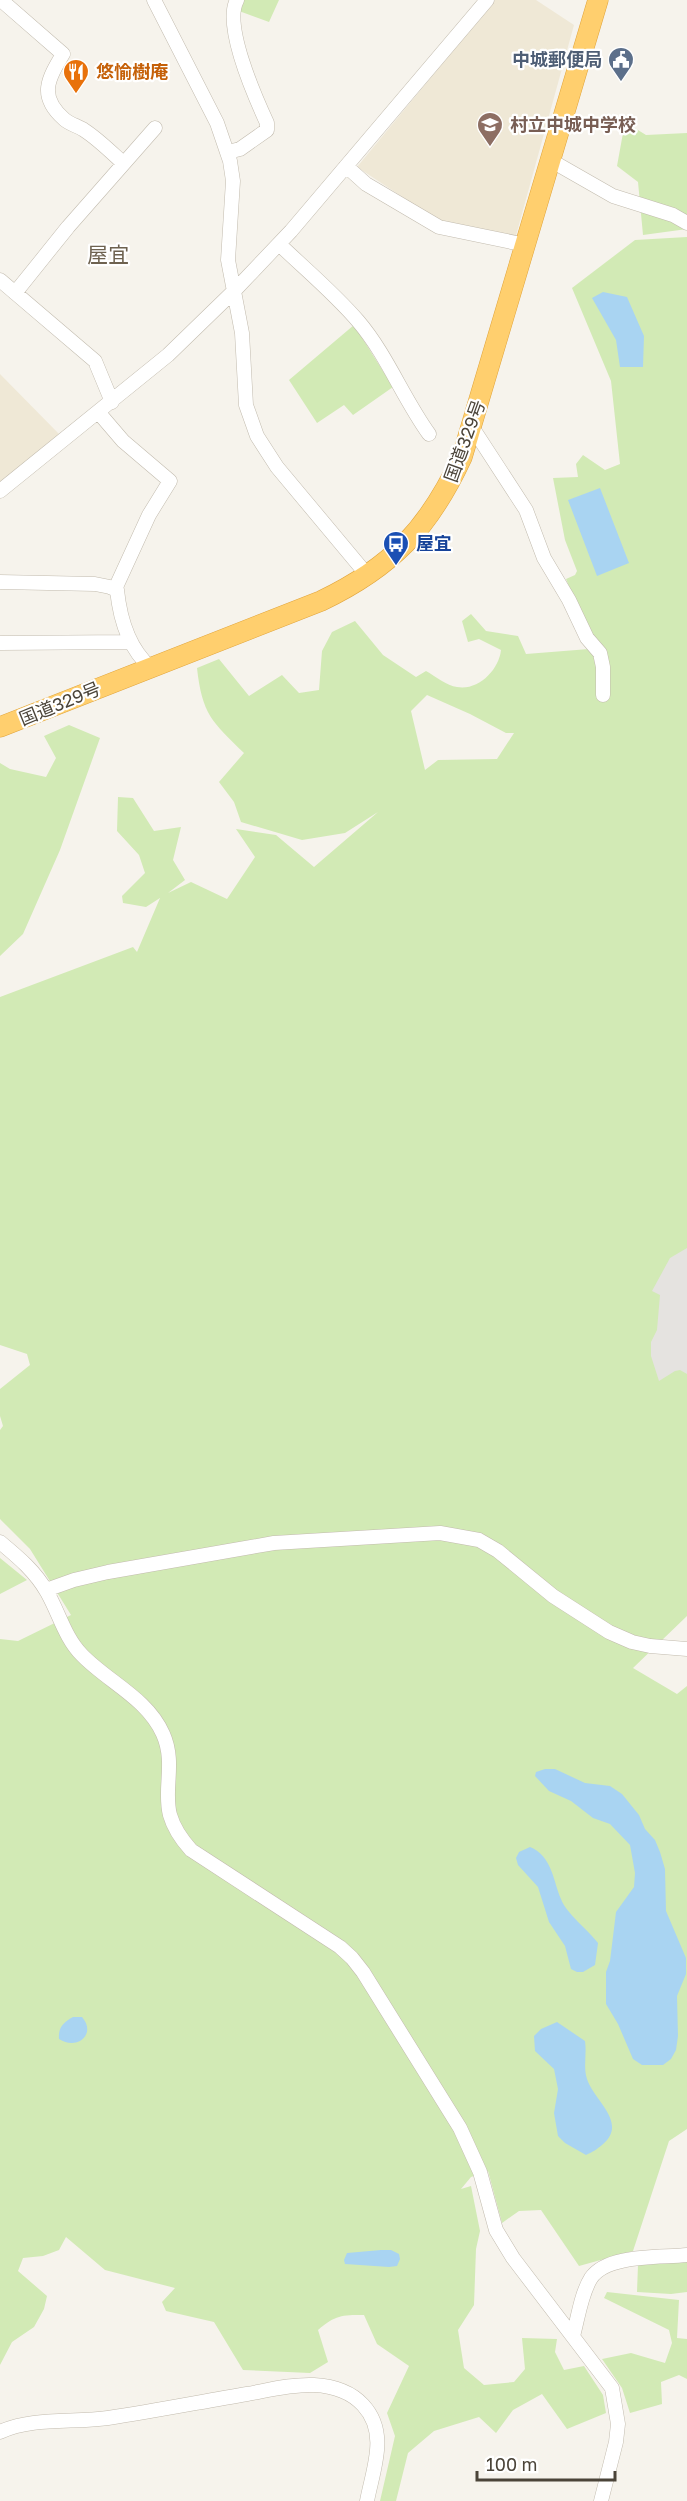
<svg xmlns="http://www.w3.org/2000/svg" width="687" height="2501" font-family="'Golos Text','Noto Sans JP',sans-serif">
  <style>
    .education { fill: #efe8d6 }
    .green { fill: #d2eab5; fill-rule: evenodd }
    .parking { fill: #e5e3e0 }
    .water { fill: #a9d4f2 }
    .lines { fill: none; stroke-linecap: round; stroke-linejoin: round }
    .minor-casing { stroke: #c2bbae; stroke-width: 15 }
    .highway-casing { stroke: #e0a43c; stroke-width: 21 }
    .minor { stroke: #fff; stroke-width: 14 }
    .highway { stroke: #ffcf6e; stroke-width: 20 }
    .labels { text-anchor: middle; stroke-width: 4.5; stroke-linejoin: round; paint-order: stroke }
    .service-label { font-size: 18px; font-weight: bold; fill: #4e5e75; stroke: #fff; text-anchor: end }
    .food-label { font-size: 18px; font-weight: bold; fill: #c56008; stroke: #fff; text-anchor: start }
    .education-label { font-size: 18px; font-weight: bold; fill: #785e54; stroke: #fff; text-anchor: start }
    .street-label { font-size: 18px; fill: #4b4439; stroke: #fff }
    .transit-label { font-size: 18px; font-weight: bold; fill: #164399; stroke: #fff; text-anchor: start }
    .quarter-label { font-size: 21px; fill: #6e6250; stroke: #fff }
  </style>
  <rect width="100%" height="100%" fill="#f6f3ec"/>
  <!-- education -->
  <path class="education" d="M 495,0 L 536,0 L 574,25 L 515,239 L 442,223 L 357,167 Z
    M 0,374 L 60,435 L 0,484 Z"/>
  <!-- green -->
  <path class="green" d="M 242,0 L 279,0 L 269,22 L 239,11 Z
    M 625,122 L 646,135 L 687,133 L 687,229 L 643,235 L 638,182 L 617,166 Z
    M 687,237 L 687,1616 L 633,1668 L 677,1694 L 687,1686 L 687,2129 L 669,2141 L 633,2251 L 579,2266 L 541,2210 L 519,2211 L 502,2223 L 488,2171 L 471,2177 L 461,2189 L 471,2186 L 480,2231 L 476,2249 L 474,2305 L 458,2330 L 464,2368 L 484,2385 L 514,2382 L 525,2369 L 522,2338 L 557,2339 L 555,2352 L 564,2370 L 584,2366 L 603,2395 L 606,2413 L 567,2429 L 542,2394 L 513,2410 L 496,2433 L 479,2417 L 434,2431 L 408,2453 L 396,2501 L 380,2501 L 395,2436 L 387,2413 L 409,2366 L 377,2344 L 364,2315 C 341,2315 336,2315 318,2330 L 328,2362 L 310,2373 L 243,2370 L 214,2322 L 166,2311 L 162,2302 L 175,2288 L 105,2270 L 66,2237 L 59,2250 L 43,2256 L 23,2258 L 18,2271 L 47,2296 L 44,2309 L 34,2327 L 12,2342 L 0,2365 L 0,1639 L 18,1641 L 71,1615 L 30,1549 L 0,1519 L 0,1430 L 3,1426 L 0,1416 L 0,1389 L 30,1365 L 27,1354 L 0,1345 L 0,997 L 133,947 L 137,952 L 160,898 L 146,907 L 123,903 L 122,896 L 145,873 L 139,855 L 117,831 L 118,797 L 133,798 L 154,831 L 181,827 L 173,860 L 185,880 L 168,893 L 191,882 L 227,899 L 255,857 L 236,829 L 276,835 L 314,867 L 378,812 L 345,833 L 302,840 L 241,822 L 234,802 L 219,782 L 244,753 C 212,722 202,714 197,668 L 219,659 L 249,696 L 282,675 L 299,693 L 319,690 L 322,651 L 332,632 L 355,621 L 383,655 L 416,677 L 426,671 C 435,676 447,686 457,687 C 478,691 499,670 501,650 L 479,639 L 468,642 L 462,621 L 471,614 L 486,631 L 518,636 L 526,654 L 589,649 L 594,643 L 594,636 L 579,611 L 566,579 L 575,575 L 577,571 L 565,540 L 553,478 L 578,477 L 576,464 L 583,455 L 605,470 L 620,464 L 611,381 L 572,288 L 635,240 ZM 427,695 L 470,714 L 506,733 L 514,733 L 497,759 L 438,760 L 425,770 L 411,711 Z
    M 354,325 L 393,387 L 353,415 L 344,405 L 317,423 L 289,380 Z
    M 69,725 L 100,738 L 60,850 L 23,934 L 0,956 L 0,763 L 10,769 L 46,777 L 56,758 L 44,736 Z
    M 0,1558 L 27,1580 L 0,1594 Z
    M 687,2262 L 687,2292 L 671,2294 L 637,2292 L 638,2265 Z
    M 607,2292 L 679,2300 L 677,2338 L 687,2339 L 687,2379 L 679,2375 L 661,2382 L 662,2404 L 630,2413 L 622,2388 L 602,2359 L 631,2353 L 665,2363 L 672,2343 L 669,2330 L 604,2298 Z"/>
  <!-- parking -->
  <path class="parking" d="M 687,1248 L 687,1374 L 680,1370 L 675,1371 L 659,1381 L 651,1356 L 651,1342 L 657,1330 L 660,1295 L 652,1291 L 670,1258 Z"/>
  <!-- water -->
  <path class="water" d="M 603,292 L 627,297 L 644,336 L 643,367 L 620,367 L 616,340 L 592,298 Z
    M 600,488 L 629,563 L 597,576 L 568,500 Z
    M 545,1769 L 555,1769 L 585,1783 L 610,1786 L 622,1794 L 639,1815 L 645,1829 L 655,1840 L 660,1852 L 665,1869 L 666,1911 L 686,1958 L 686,1974 L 677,1996 L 678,2036 L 676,2050 L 671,2059 L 663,2065 L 642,2065 L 633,2059 L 618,2024 L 606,2004 L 606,1972 L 610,1961 L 616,1912 L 634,1887 L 635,1873 L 630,1845 L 610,1824 L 593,1818 L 571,1801 L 549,1791 L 535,1776 L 536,1772 Z
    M 530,1847 C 552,1856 553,1880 561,1899 C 566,1913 588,1930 598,1943 L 595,1965 L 583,1972 L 577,1972 L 571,1969 L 565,1946 L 549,1922 L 538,1887 L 518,1865 L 516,1858 L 519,1852 Z
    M 73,2017 L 82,2017 C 97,2034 77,2051 59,2039 C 58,2027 64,2022 73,2017 Z
    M 557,2022 L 585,2041 C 587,2054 583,2067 587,2079 C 594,2101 629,2123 602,2145 C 597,2149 593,2152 586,2155 L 565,2143 L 558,2136 L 554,2113 L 558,2089 L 554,2069 L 535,2051 L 534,2036 L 541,2029 Z
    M 381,2250 L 391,2250 L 399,2254 L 400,2259 L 397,2266 L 389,2267 L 345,2264 L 344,2260 L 347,2253 Z"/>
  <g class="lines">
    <defs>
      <path id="minor" d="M 1,0 L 63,54 C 48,79 38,96 64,119 C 69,124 78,126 84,130 C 98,139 111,152 123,163
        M 154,0 L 217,123 L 230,161 L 233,181 L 228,260 L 242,333 L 246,405 L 257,436 L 277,467 L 368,576
        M 228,152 L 240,149 L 267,130 L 267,123 C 255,97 223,25 237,0
        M 550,160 L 613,196 L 673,215 L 687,223
        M 346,166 L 366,184 L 439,227 L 526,245
        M 279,244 C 305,269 334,293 358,321 C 387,355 403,398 429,434
        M 0,280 L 95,361 L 112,402
        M 15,293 L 68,227 L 155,128
        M 99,413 L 123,441 L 170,481 L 149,515 L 115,589
        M 472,427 L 526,510 L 544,558 L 569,600 L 587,638 L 600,653 L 603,667 L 603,695
        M 0,491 L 168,355 L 235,290 L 291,231 L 487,0
        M 0,582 L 95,584 L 110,587 L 117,590 C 120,619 128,648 151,668
        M 0,643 L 131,642
        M 0,1542 C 18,1557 35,1571 47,1592 C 59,1613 65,1638 82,1655 C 108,1682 147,1698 163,1734 C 176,1763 163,1790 170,1815 C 174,1829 182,1840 191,1850 L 340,1947 L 352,1958 L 363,1972 L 460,2128 L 480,2172 L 496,2230 L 513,2258 L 612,2388 L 618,2424 L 616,2442 L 601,2501
        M 46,1590 L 74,1580 L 108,1572 L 274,1543 L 440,1533 L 479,1540 L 498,1551 L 553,1596 L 609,1632 L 632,1642 L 650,1646 L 687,1649
        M 573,2336 C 578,2318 581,2294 591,2278 C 607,2254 660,2258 687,2255
        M 0,2432 C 32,2417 73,2423 108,2418 C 154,2411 200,2402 247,2394 C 269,2390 292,2384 314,2385 C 333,2386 351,2392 363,2405 C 389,2433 373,2469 367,2501"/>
      <path id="highway" d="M 0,727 L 321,601 C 392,567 429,528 462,457 L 598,0"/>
    </defs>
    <!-- minor casing -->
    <use href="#minor" class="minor-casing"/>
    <!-- highway casing -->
    <use href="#highway" class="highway-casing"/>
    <!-- minor -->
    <use href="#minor" class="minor"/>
    <!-- highway -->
    <use href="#highway" class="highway"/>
  </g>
  <!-- icons -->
  <defs>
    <symbol id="civic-pin" viewBox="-11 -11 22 30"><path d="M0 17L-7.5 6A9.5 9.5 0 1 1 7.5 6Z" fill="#5c6f8a" stroke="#fff"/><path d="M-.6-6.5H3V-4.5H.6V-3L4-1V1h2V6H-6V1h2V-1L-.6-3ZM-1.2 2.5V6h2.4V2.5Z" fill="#fff"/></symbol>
    <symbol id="restaurant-pin" viewBox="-11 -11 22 30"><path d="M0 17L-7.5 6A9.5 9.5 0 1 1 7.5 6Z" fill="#e8710a" stroke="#fff"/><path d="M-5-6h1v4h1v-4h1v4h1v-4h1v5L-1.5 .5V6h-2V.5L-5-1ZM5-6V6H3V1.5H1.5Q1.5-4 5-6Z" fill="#fff"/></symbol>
    <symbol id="school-pin" viewBox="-11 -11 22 30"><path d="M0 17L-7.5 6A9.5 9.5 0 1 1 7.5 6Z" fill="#8d6e63" stroke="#fff"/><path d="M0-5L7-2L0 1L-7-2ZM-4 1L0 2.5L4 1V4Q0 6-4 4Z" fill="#fff"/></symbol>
    <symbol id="bus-pin" viewBox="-11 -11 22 30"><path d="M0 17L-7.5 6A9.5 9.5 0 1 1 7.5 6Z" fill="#1a4fb4" stroke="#fff"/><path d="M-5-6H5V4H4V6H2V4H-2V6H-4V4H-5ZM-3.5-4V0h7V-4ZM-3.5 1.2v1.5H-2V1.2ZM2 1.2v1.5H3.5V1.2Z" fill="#fff"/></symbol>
  </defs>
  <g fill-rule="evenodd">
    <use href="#civic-pin" x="606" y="45" width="30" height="40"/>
    <use href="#restaurant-pin" x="61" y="57" width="30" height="40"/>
    <use href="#school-pin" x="475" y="110" width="30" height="40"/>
    <use href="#bus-pin" x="381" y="529" width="30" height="40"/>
  </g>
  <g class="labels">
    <!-- service labels -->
    <g class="service-label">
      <text x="602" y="66">中城郵便局</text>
    </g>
    <!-- food labels -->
    <g class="food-label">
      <text x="96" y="78">悠愉樹庵</text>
    </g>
    <!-- education labels -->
    <g class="education-label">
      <text x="510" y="131">村立中城中学校</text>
    </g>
    <!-- street labels -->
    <g class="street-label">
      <text transform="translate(465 441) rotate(-70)" y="6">国道329号</text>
      <text transform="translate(60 704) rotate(-22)" y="6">国道329号</text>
    </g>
    <!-- transit labels -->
    <g class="transit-label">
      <text x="416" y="550">屋宜</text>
    </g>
    <!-- quarter labels -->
    <g class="quarter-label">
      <text x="108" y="262">屋宜</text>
    </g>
  </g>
  <!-- scale -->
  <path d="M477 2471v9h138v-9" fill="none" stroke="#4b4439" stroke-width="3"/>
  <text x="486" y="2471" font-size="18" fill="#4b4439" stroke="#ffffff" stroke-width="4.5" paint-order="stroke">100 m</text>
</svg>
